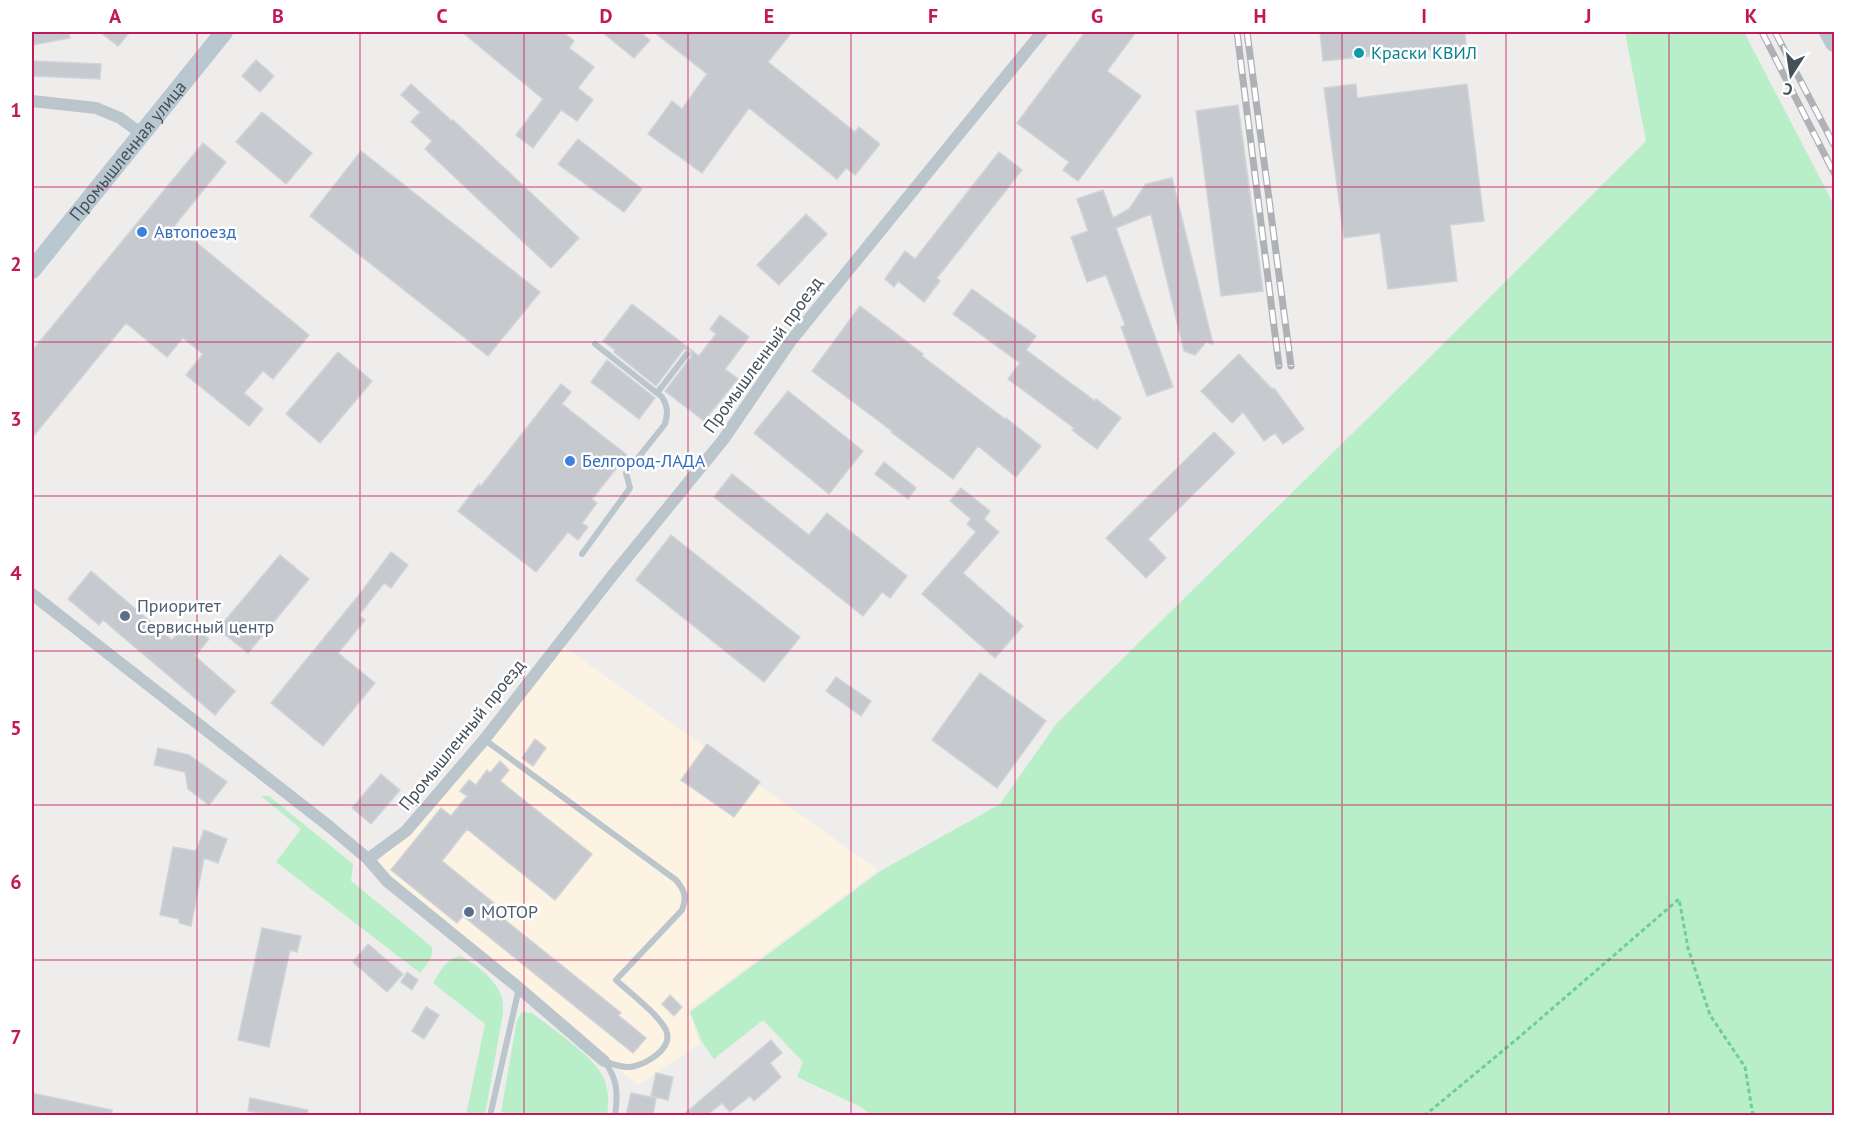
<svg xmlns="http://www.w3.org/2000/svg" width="1866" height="1147" font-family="'PT Sans',sans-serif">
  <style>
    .commercial { fill: #fcf3e3 }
    .green { fill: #b8efc8 }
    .building { fill: #c6cacf; stroke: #d0d3d8; stroke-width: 1.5 }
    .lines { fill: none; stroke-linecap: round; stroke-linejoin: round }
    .path { stroke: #6fce97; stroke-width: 3; stroke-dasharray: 4.5 3; stroke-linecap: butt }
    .lane { stroke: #bac5cc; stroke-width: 6 }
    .street { stroke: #bac5cc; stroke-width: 12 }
    .secondary { stroke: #b9c7d1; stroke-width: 18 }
    .rail-casing { stroke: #aeb2b7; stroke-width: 7 }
    .rail { stroke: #fff; stroke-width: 4.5; stroke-dasharray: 14; stroke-linecap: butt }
    .grid { fill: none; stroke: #c2185b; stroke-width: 1.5; stroke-opacity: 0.55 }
    .culture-dot { fill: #0f9aa8; stroke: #fff; stroke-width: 2 }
    .shop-dot { fill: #3f7fe0; stroke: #fff; stroke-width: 2 }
    .service-dot { fill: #5c6f8a; stroke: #fff; stroke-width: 2 }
    .labels { text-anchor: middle; stroke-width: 5; stroke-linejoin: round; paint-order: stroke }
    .culture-label { font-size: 18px; fill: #0d838f; stroke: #fff; text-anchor: start }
    .street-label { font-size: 18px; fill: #44515a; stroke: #fff }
    .shop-label { font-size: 18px; fill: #366cbe; stroke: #fff; text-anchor: start }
    .service-label { font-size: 18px; fill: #4e5e75; stroke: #fff; text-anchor: start }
    .neatline { fill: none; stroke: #c2185b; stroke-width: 2 }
    .grid-label { font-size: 20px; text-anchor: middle; font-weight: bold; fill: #c2185b }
  </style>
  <rect width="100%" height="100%" fill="#efecec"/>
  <!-- commercial -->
  <path class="commercial" d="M 559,643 L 878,870 L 688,1011 L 700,1043 L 638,1085 L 372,870 Z"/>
  <!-- green -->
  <path class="green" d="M 1625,32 L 1744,32 L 1834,205 L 1834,1115 L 871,1115 L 861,1107 L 797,1077 L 803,1062 L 763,1020 L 714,1059 L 702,1042 L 690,1012 L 882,870 L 1000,804 L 1057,723 L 1412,375 L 1646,141 Z
    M 261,796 L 269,796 L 353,864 L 351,881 L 431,946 C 436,956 426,965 420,973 L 276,862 L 301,829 Z
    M 460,956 C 476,964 497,980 502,998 C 503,1002 503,1008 503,1013 L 485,1115 L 466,1115 L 485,1024 L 433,983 C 441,971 445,959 460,956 Z
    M 522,1012 L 532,1013 C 550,1027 593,1056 602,1075 C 609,1087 609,1102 607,1115 L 516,1116 L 501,1112 L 517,1020 Z"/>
  <!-- building -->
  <path class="building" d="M 32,32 L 69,32 L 70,38 L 32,45 Z
    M 100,32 L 130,32 L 118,46 Z
    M 462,32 L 563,32 L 574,41 L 569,48 L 594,67 L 578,88 L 593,100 L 577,121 L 561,110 L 533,148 L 516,135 L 543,99 Z
    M 602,32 L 640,32 L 650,40 L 634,58 Z
    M 654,32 L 792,32 L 768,62 L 855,132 L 859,127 L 880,144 L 855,175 L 846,168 L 837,179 L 749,108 L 702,173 L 648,134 L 672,101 L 682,109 L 707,74 Z
    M 1085,32 L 1136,32 L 1107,71 L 1141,96 L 1078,181 L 1063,170 L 1069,162 L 1017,123 Z
    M 1320,32 L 1465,32 L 1466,46 L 1323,61 Z
    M 256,60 L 274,76 L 260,92 L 242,76 Z
    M 32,61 L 101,64 L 100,79 L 32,76 Z
    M 411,84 L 452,121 L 453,120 L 579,238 L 551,268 L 425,149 L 432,141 L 411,122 L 420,112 L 401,95 Z
    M 1356,84 L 1357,98 L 1467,84 L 1484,221 L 1450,225 L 1457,281 L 1388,289 L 1380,233 L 1344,238 L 1324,88 Z
    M 1238,105 L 1263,291 L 1221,296 L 1196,111 Z
    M 262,112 L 312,153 L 286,184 L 236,142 Z
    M 578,139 L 642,189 L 624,212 L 558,164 Z
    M 203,143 L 226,162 L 175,225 L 309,335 L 273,379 L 263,371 L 244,393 L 263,409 L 249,426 L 186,375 L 203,354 L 183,338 L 167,357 L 126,323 L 32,438 L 32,351 Z
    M 361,151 L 540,292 L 488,356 L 310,216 Z
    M 999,152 L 1022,170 L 937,278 L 940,281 L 924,302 L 898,281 L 894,287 L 885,279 L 905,251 L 915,259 Z
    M 1172,178 L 1213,344 L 1206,342 L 1195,355 L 1184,351 L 1151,214 L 1116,228 L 1173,387 L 1147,396 L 1121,327 L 1125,325 L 1106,275 L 1087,282 L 1071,237 L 1088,231 L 1077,199 L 1103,190 L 1113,218 L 1129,209 L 1146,184 Z
    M 806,214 L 827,234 L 779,285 L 757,265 Z
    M 972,289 L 1036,336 L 1026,350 L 1095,401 L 1096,399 L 1121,418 L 1097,449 L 1072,430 L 1074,428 L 1008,379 L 1020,363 L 953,314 Z
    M 632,304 L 699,356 L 716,334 L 710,329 L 720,315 L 749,337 L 725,369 L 738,379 L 704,421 L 665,391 L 691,357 L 691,350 L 687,349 L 683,350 L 656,386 L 614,352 L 615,350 L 603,341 Z
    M 860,306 L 923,354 L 922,356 L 1005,419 L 1006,418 L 1041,446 L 1016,477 L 978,446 L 953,479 L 891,432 L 892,431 L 812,371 Z
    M 338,352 L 372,381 L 320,443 L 286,414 Z
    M 1239,354 L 1272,389 L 1274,388 L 1304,429 L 1283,444 L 1275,433 L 1264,441 L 1243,412 L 1232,423 L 1201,391 Z
    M 607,360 L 655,398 L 639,419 L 591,382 Z
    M 561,384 L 571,392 L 562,404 L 627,455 L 592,499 L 597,503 L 582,523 L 588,527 L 578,540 L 568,532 L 536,572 L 458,511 L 479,484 L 481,486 Z
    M 788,391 L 863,451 L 829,494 L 754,433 Z
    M 1214,432 L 1235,453 L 1148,539 L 1166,558 L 1146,578 L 1106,538 Z
    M 884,462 L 916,488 L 908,499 L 875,474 Z
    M 732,474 L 809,535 L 827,513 L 907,576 L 890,598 L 882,592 L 863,616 L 714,497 Z
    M 961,488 L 990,511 L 984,519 L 999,532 L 963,573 L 1023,626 L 995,658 L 922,594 L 976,532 L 967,524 L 971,519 L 950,501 Z
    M 671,535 L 800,637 L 764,682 L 636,580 Z
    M 391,552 L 408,565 L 391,588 L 384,583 L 359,615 L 365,620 L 338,653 L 375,683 L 323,746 L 271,703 L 359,595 Z
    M 280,555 L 309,579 L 248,653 L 218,629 Z
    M 91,571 L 172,640 L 189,621 L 209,639 L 195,656 L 235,691 L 215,715 L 103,620 L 99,625 L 68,599 Z
    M 980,673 L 1046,721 L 997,788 L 932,740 Z
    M 836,677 L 871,701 L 861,716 L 826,691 Z
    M 535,739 L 546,748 L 533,766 L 522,758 Z
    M 707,744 L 760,782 L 734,817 L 681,780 Z
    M 158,748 L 189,755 L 227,782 L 209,805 L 188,789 L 185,772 L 154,765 Z
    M 500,761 L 509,770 L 500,781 L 592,854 L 555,900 L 467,829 L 442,861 L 494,903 L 490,908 L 621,1013 L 618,1015 L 646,1038 L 633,1053 L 463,916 L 457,923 L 391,870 L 441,808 L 451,816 L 467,796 L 460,791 L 469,780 L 476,785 L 487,770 L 490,773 Z
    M 381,774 L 400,790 L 371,824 L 352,808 Z
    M 204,830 L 227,839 L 218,863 L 204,858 L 191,926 L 179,923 L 179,919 L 160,915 L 173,847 L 196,851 Z
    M 262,928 L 301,936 L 297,952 L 290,950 L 269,1047 L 238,1040 Z
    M 368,944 L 403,974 L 387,992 L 353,962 Z
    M 407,972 L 418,980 L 412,990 L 401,982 Z
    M 670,995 L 682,1007 L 674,1016 L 662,1004 Z
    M 426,1007 L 439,1015 L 424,1039 L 412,1031 Z
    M 771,1040 L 782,1053 L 770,1063 L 781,1077 L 754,1101 L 750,1096 L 730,1112 L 722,1103 L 706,1116 L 682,1116 Z
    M 656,1073 L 673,1077 L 668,1100 L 651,1096 Z
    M 32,1093 L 112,1110 L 112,1116 L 32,1116 Z
    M 631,1093 L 656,1098 L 653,1116 L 626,1116 Z
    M 250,1098 L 308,1110 L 307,1116 L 270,1116 L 248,1111 Z"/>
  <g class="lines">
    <!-- path -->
    <path class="path" d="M 1424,1116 L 1517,1039 L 1679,899 L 1688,948 L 1710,1015 L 1745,1067 L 1753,1116"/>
    <!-- lane -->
    <path class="lane" d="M 657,393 L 687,354
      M 582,554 L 630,488 L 626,473 L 665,424 C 668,413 668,407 662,397 L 595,344
      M 485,740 L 676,880 C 685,891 687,897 682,910 L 616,980 C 629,992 658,1014 666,1030 C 674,1049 646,1064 631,1067 C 622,1068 613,1064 604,1061
      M 604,1061 C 618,1079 618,1094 615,1116
      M 490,1116 L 519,988"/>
    <!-- street -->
    <path class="street" d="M 32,101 L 96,108 L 120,118 L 142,134
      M 32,594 L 330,827 L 368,859 L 387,881 L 519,988 L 604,1061
      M 368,859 L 406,831 L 484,740 L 612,576 L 723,440 L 790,342 L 1042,32"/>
    <!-- secondary -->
    <g class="secondary">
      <path d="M 1828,32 L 1834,43"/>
      <path id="s1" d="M 32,270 L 224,32"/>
    </g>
    <defs>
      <path id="rail" d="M 1237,32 L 1279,366
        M 1247,32 L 1291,366
        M 1762,32 L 1834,173
        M 1775,32 L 1834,145"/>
    </defs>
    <!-- rail casing -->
    <use href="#rail" class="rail-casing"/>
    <!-- rail -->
    <use href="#rail" class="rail"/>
  </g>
  <!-- grid -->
  <path class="grid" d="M 197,32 L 197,1116M 360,32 L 360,1116M 524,32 L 524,1116M 688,32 L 688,1116M 851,32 L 851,1116M 1015,32 L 1015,1116M 1178,32 L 1178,1116M 1342,32 L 1342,1116M 1506,32 L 1506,1116M 1669,32 L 1669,1116M 32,187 L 1834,187M 32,342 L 1834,342M 32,496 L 1834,496M 32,651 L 1834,651M 32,805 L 1834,805M 32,960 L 1834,960"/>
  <!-- markers -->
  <circle class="culture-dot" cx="1359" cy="53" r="6"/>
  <g class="shop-dot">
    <circle cx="142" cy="232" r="6"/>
    <circle cx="570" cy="461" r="6"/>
  </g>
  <g class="service-dot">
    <circle cx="125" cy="616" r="6"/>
    <circle cx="469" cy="912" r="6"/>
  </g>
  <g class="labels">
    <!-- culture labels -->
    <g class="culture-label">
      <text x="1371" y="59">Краски КВИЛ</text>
    </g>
    <!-- street labels -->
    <g class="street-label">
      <text dy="6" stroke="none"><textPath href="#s1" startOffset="153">Промышленная улица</textPath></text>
      <text transform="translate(763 355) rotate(-54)" y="6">Промышленный проезд</text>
      <text transform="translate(462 735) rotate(-51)" y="6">Промышленный проезд</text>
    </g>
    <!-- shop labels -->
    <g class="shop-label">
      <text x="154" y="238">Автопоезд</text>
      <text x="582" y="467">Белгород-ЛАДА</text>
    </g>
    <!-- service labels -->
    <g class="service-label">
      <text x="137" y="612">Приоритет<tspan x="137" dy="21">Сервисный центр</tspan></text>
      <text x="481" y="918">МОТОР</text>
    </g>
  </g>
  <!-- border -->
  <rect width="1866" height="1147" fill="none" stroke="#ffffff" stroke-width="66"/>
  <!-- north arrow -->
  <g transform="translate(1791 75) rotate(192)" stroke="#ffffff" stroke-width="4.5" paint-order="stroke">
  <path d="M0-4.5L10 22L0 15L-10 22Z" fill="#44515a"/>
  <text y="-9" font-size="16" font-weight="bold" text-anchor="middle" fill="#44515a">С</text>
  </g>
  <rect x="33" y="33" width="1800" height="1081" class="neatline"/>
  <g class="grid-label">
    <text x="115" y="23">A</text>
    <text x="278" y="23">B</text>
    <text x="442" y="23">C</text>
    <text x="606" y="23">D</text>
    <text x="769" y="23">E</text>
    <text x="933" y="23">F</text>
    <text x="1097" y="23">G</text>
    <text x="1260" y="23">H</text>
    <text x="1424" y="23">I</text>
    <text x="1588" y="23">J</text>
    <text x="1751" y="23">K</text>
    <text x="16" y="117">1</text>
    <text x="16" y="271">2</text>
    <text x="16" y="426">3</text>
    <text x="16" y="580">4</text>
    <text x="16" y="735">5</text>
    <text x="16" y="889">6</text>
    <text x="16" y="1044">7</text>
  </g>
</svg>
